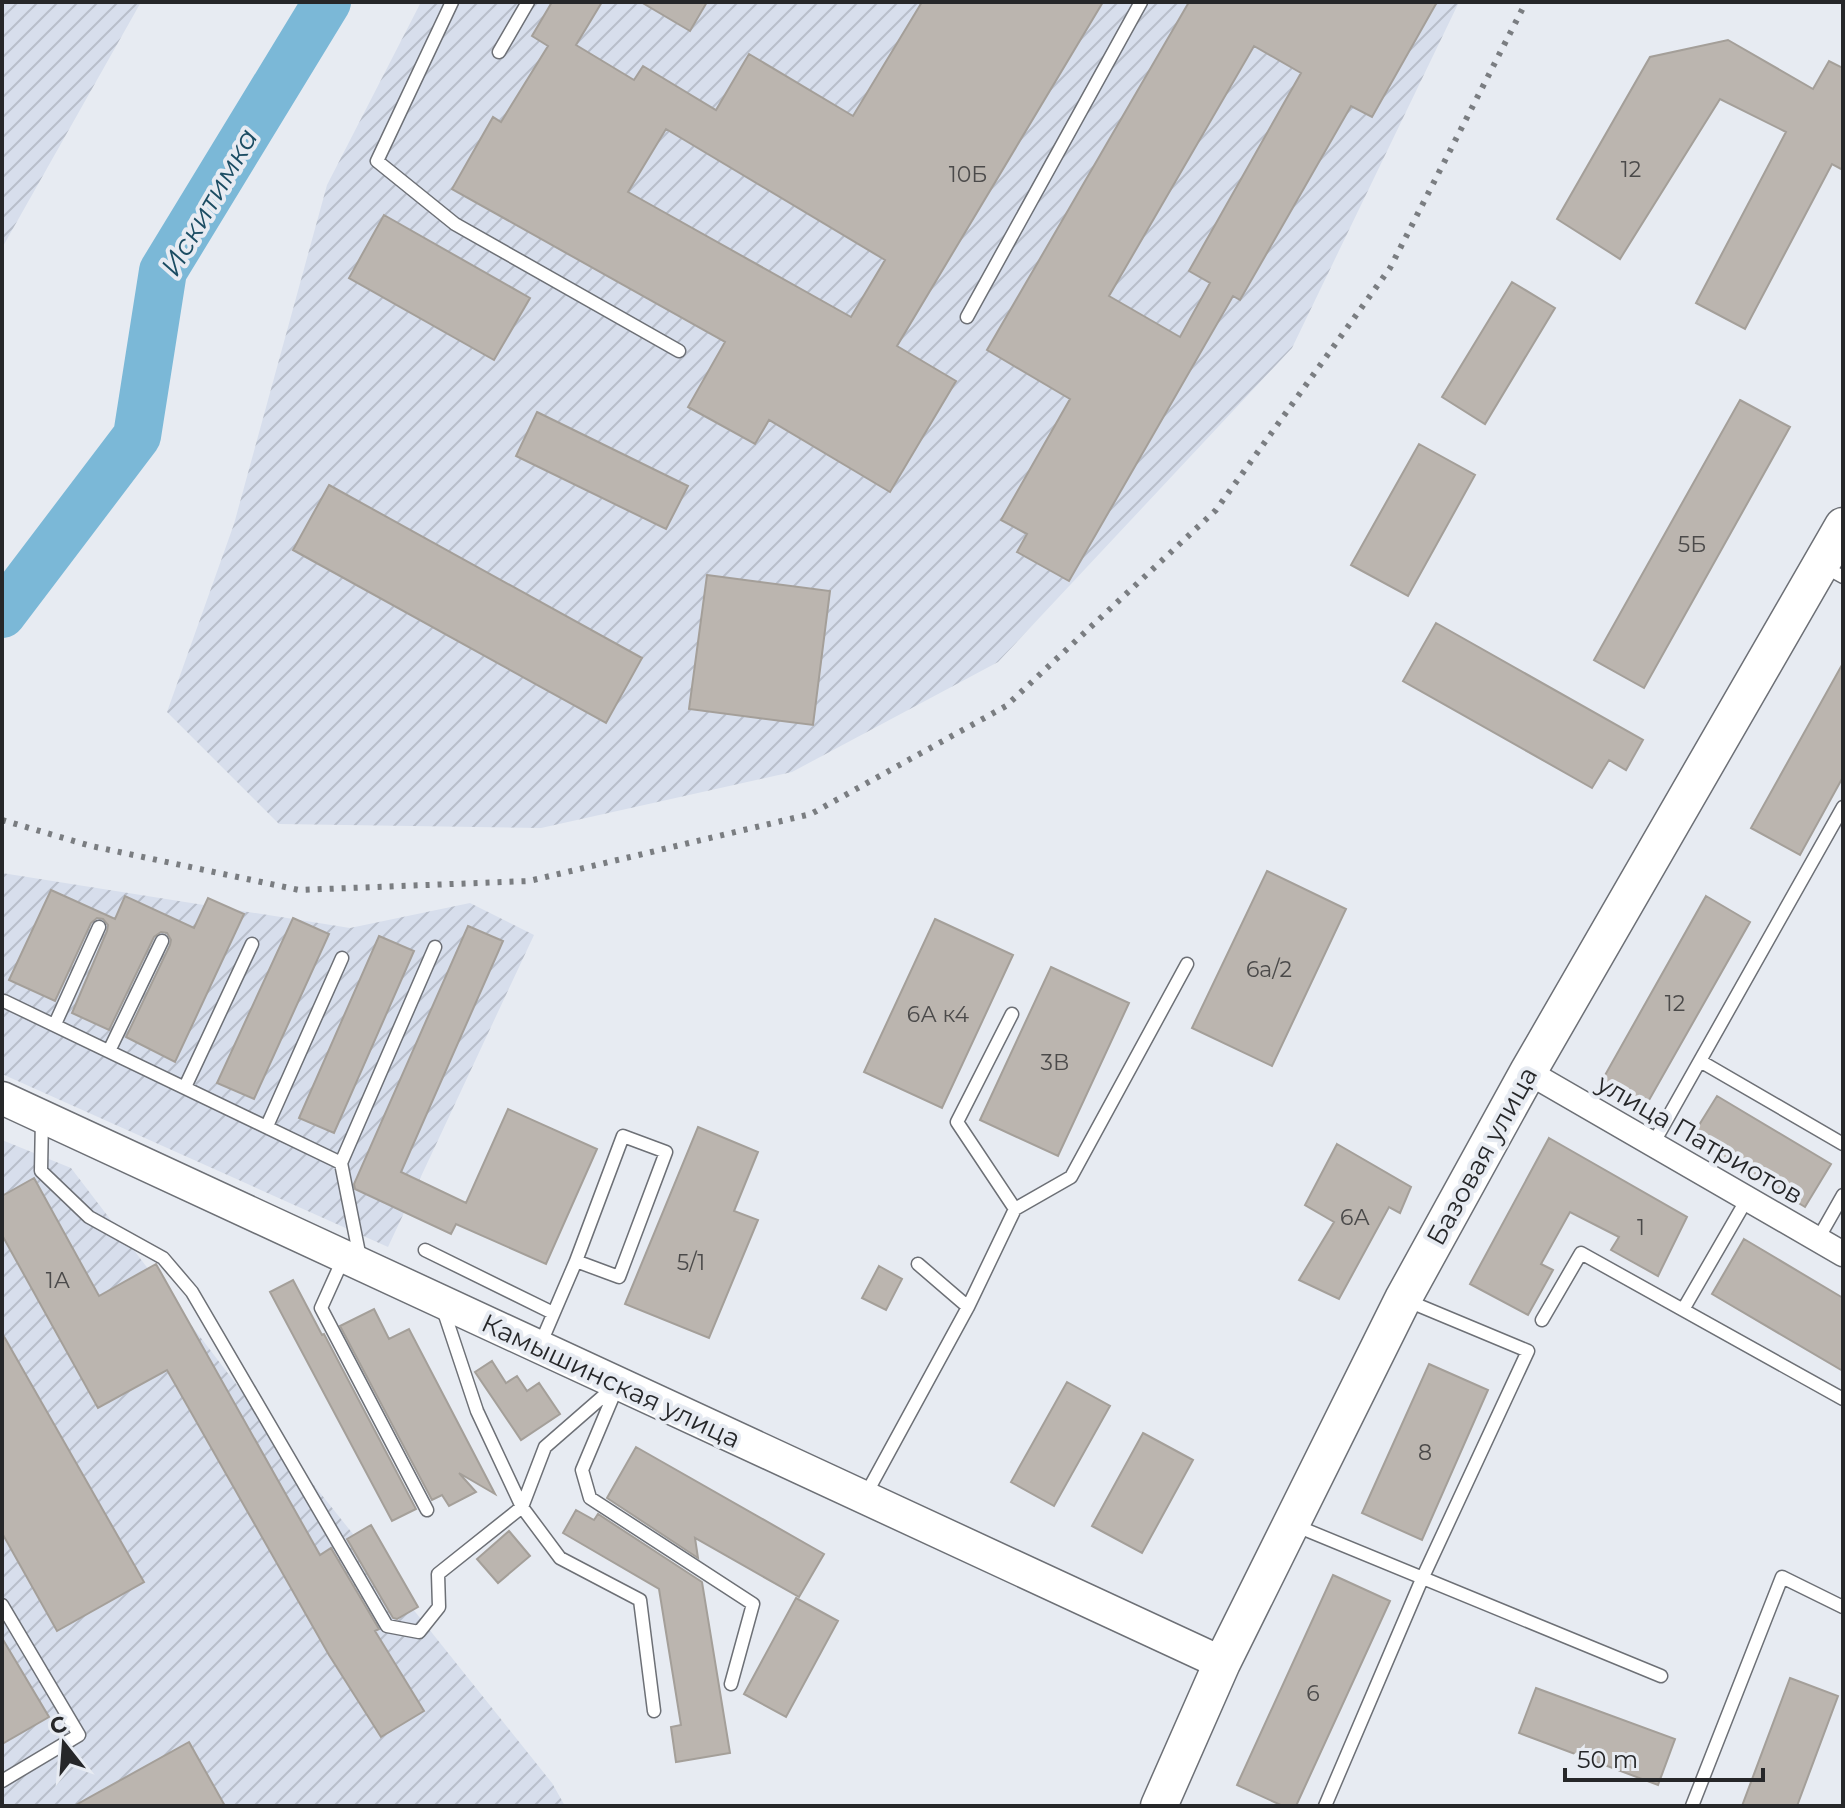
<svg xmlns="http://www.w3.org/2000/svg" width="1845" height="1808" font-family="Montserrat,sans-serif">
  <style>
    .industrial { fill: url(#industrial-furrows) }
    .lines { fill: none; stroke-linecap: round; stroke-linejoin: round }
    .river { stroke: #7bb8d7; stroke-width: 48 }
    .building { fill: #bbb5af; stroke: #a49f99; stroke-width: 2; fill-rule: evenodd }
    .service-casing { stroke: #6d7076; stroke-width: 15 }
    .minor-casing { stroke: #6d7076; stroke-width: 27 }
    .tertiary-casing { stroke: #6d7076; stroke-width: 35 }
    .secondary-casing { stroke: #6d7076; stroke-width: 39 }
    .service { stroke: #fff; stroke-width: 12 }
    .minor { stroke: #fff; stroke-width: 24 }
    .tertiary { stroke: #fff; stroke-width: 32 }
    .secondary { stroke: #fff; stroke-width: 36 }
    .rail { stroke: #7a7d81; stroke-width: 6; stroke-dasharray: 4 8; stroke-linecap: butt }
    .labels { text-anchor: middle; stroke-width: 8; stroke-linejoin: round; paint-order: stroke }
    .number-label { font-size: 22px; fill: #4b4a4a }
    .street-label { font-size: 26px; fill: #262729; stroke: #e7ebf2 }
    .water-label { font-size: 28px; font-style: italic; fill: #1c4d63; stroke: #e7ebf2 }
  </style>
  <defs>
    <pattern id="industrial-furrows" width="10" height="10" patternUnits="userSpaceOnUse" patternTransform="scale(2)"><rect width="10" height="10" fill="#d7deec"/><path d="M-1 1l2-2M0 10L10 0M9 11l2-2" fill="none" stroke="#b8beca"/></pattern>
  </defs>
  <rect width="100%" height="100%" fill="#e7ebf2"/>
  <!-- industrial -->
  <path class="industrial" d="M 2,2 L 141,2 L 2,248 Z
    M 421,2 L 1459,2 L 1292,348 L 998,662 L 792,772 L 541,828 L 279,824 L 167,712 L 234,524 L 327,185 Z
    M 2,873 L 350,928 L 470,903 L 534,935 L 388,1247 L 2,1074 Z
    M 2,1140 L 71,1168 L 305,1474 L 552,1783 L 565,1806 L 2,1806 Z"/>
  <g class="lines">
    <!-- river -->
    <path class="river" d="M 2,614 L 137,436 L 163,271 L 327,2"/>
  </g>
  <!-- building -->
  <path class="building" d="M 552,2 L 602,2 L 576,45 L 634,80 L 643,66 L 716,110 L 749,54 L 853,116 L 922,2 L 1103,2 L 897,346 L 956,381 L 890,492 L 769,420 L 755,444 L 688,407 L 725,342 L 452,189 L 493,117 L 501,122 L 548,46 L 532,36 ZM 666,129 L 885,260 L 851,317 L 628,192 Z
    M 641,2 L 707,2 L 690,31 Z
    M 1189,2 L 1437,2 L 1372,117 L 1351,106 L 1240,300 L 1233,296 L 1069,581 L 1017,552 L 1027,534 L 1001,520 L 1070,399 L 987,350 ZM 1254,46 L 1301,73 L 1189,271 L 1210,283 L 1180,337 L 1109,296 Z
    M 1728,40 L 1813,89 L 1829,61 L 1843,68 L 1843,170 L 1832,164 L 1745,329 L 1696,303 L 1786,132 L 1720,99 L 1620,259 L 1557,219 L 1650,57 Z
    M 384,215 L 530,298 L 494,360 L 349,278 Z
    M 1512,282 L 1555,308 L 1485,424 L 1442,397 Z
    M 1740,400 L 1790,427 L 1644,688 L 1594,660 Z
    M 537,412 L 688,486 L 666,529 L 516,456 Z
    M 1419,444 L 1475,475 L 1408,596 L 1351,565 Z
    M 329,485 L 642,658 L 606,723 L 293,550 Z
    M 707,575 L 830,591 L 813,725 L 689,709 Z
    M 1436,623 L 1643,740 L 1626,770 L 1609,760 L 1592,788 L 1403,681 Z
    M 1843,663 L 1843,777 L 1800,855 L 1751,828 Z
    M 1267,871 L 1346,909 L 1272,1066 L 1192,1028 Z
    M 51,890 L 115,919 L 125,896 L 194,928 L 208,898 L 244,914 L 175,1062 L 126,1037 L 170,945 L 171,940 L 167,933 L 161,932 L 154,937 L 109,1030 L 72,1013 L 107,931 L 108,925 L 103,919 L 97,918 L 91,923 L 55,1001 L 9,980 Z
    M 1706,896 L 1750,922 L 1644,1109 L 1600,1084 Z
    M 293,918 L 329,934 L 254,1099 L 217,1083 Z
    M 935,919 L 1013,955 L 942,1108 L 864,1072 Z
    M 468,926 L 503,941 L 401,1172 L 466,1203 L 508,1109 L 597,1149 L 546,1264 L 456,1224 L 451,1234 L 355,1189 L 354,1184 Z
    M 379,936 L 414,951 L 334,1133 L 299,1118 Z
    M 1051,967 L 1129,1003 L 1058,1156 L 980,1120 Z
    M 1717,1096 L 1831,1164 L 1805,1207 L 1691,1138 Z
    M 698,1127 L 758,1152 L 734,1211 L 758,1220 L 709,1338 L 625,1304 Z
    M 1549,1138 L 1687,1217 L 1658,1276 L 1611,1250 L 1619,1237 L 1570,1212 L 1541,1264 L 1553,1270 L 1528,1315 L 1470,1284 Z
    M 1337,1144 L 1411,1187 L 1400,1213 L 1389,1207 L 1339,1299 L 1299,1280 L 1334,1222 L 1305,1205 Z
    M 34,1178 L 99,1296 L 156,1264 L 320,1555 L 331,1548 L 379,1629 L 375,1631 L 424,1711 L 381,1737 L 329,1655 L 167,1370 L 98,1408 L 2,1235 L 2,1196 Z
    M 1744,1239 L 1843,1298 L 1843,1371 L 1712,1294 Z
    M 879,1266 L 902,1279 L 886,1310 L 862,1298 Z
    M 293,1280 L 322,1335 L 324,1334 L 416,1509 L 392,1521 L 270,1292 Z
    M 374,1309 L 389,1339 L 409,1329 L 495,1494 L 459,1473 L 476,1492 L 449,1506 L 442,1495 L 432,1500 L 340,1326 Z
    M 2,1333 L 144,1582 L 57,1631 L 2,1533 Z
    M 492,1361 L 506,1383 L 517,1376 L 527,1391 L 539,1383 L 560,1414 L 521,1440 L 475,1372 Z
    M 1429,1364 L 1488,1390 L 1422,1540 L 1362,1513 Z
    M 1067,1382 L 1110,1406 L 1054,1506 L 1011,1482 Z
    M 1143,1433 L 1193,1460 L 1142,1553 L 1092,1526 Z
    M 636,1447 L 824,1554 L 799,1597 L 695,1538 L 698,1558 L 607,1498 Z
    M 576,1510 L 594,1520 L 598,1514 L 702,1582 L 730,1753 L 676,1762 L 671,1727 L 681,1725 L 659,1589 L 563,1533 Z
    M 371,1525 L 418,1607 L 397,1619 L 393,1618 L 347,1539 Z
    M 509,1531 L 530,1556 L 498,1583 L 477,1559 Z
    M 1333,1575 L 1390,1601 L 1296,1806 L 1283,1806 L 1237,1785 Z
    M 796,1598 L 838,1621 L 786,1717 L 744,1694 Z
    M 2,1638 L 49,1717 L 2,1744 Z
    M 1790,1678 L 1838,1696 L 1797,1806 L 1742,1806 Z
    M 1536,1688 L 1675,1739 L 1658,1785 L 1519,1733 Z
    M 189,1742 L 225,1806 L 74,1806 Z"/>
  <g class="lines">
    <defs>
      <path id="service" d="M 452,2 L 377,161 L 455,224 L 679,351
        M 499,52 L 528,2
        M 967,317 L 1141,2
        M 1823,566 L 1843,577
        M 4,1001 L 341,1163 L 360,1258
        M 1012,1014 L 957,1122 L 1015,1209
        M 55,1024 L 99,927
        M 109,1051 L 162,941
        M 1700,1061 L 1843,1144
        M 185,1087 L 252,944
        M 42,1118 L 41,1171 L 89,1217 L 163,1258 L 192,1292 L 387,1626 L 419,1632 L 439,1607 L 438,1574 L 522,1507 L 477,1411 L 443,1309
        M 267,1126 L 342,958
        M 1653,1144 L 1843,807
        M 341,1163 L 435,947
        M 1818,1239 L 1843,1195
        M 425,1250 L 553,1313
        M 344,1257 L 321,1308 L 427,1510
        M 918,1264 L 968,1307
        M 1684,1308 L 1747,1199
        M 1542,1320 L 1581,1253 L 1843,1399
        M 540,1345 L 576,1261 L 619,1277 L 666,1152 L 623,1136 L 576,1261
        M 615,1386 L 545,1447 L 522,1507 L 560,1558 L 640,1600 L 654,1711
        M 617,1387 L 582,1470 L 590,1498 L 753,1604 L 731,1684
        M 865,1496 L 968,1307 L 1015,1209 L 1071,1177 L 1187,964
        M 1294,1525 L 1661,1676
        M 2,1605 L 79,1735 L 2,1781
        M 1325,1806 L 1422,1579 L 1528,1351 L 1408,1301
        M 1692,1806 L 1782,1577 L 1843,1607"/>
      <path id="minor" d="M 1528,1072 L 1843,1254"/>
      <path id="tertiary" d="M 2,1098 L 1222,1663"/>
      <path id="secondary" d="M 1159,1806 L 1222,1663 L 1403,1299 L 1528,1072 L 1843,526"/>
    </defs>
    <!-- service casing -->
    <use href="#service" class="service-casing"/>
    <!-- minor casing -->
    <use href="#minor" class="minor-casing"/>
    <!-- tertiary casing -->
    <use href="#tertiary" class="tertiary-casing"/>
    <!-- secondary casing -->
    <use href="#secondary" class="secondary-casing"/>
    <!-- service -->
    <use href="#service" class="service"/>
    <!-- minor -->
    <use href="#minor" class="minor"/>
    <!-- tertiary -->
    <use href="#tertiary" class="tertiary"/>
    <!-- secondary -->
    <use href="#secondary" class="secondary"/>
    <!-- rail -->
    <path class="rail" d="M 2,820 L 91,846 L 299,890 L 529,881 L 811,814 L 1006,706 L 1216,510 L 1390,268 L 1526,2"/>
  </g>
  <g class="labels">
    <!-- number labels -->
    <g class="number-label">
      <text x="1631" y="177">12</text>
      <text x="968" y="182">10Б</text>
      <text x="1692" y="552">5Б</text>
      <text x="1269" y="977">6а/2</text>
      <text x="1675" y="1011">12</text>
      <text x="938" y="1022">6А к4</text>
      <text x="1055" y="1070">3В</text>
      <text x="1355" y="1225">6А</text>
      <text x="1641" y="1235">1</text>
      <text x="691" y="1270">5/1</text>
      <text x="58" y="1288">1А</text>
      <text x="1425" y="1460">8</text>
      <text x="1313" y="1701">6</text>
    </g>
    <!-- street labels -->
    <g class="street-label">
      <text transform="translate(1700 1139) rotate(30)" y="9">улица Патриотов</text>
      <text transform="translate(1482 1156) rotate(-61)" y="9">Базовая улица</text>
      <text transform="translate(611 1381) rotate(25)" y="9">Камышинская улица</text>
    </g>
    <!-- water labels -->
    <g class="water-label">
      <text transform="translate(209 202) rotate(-60)" y="10">Искитимка</text>
    </g>
  </g>
  <!-- border -->
  <rect width="1845" height="1808" fill="none" stroke="#262729" stroke-width="8"/>
  <!-- north arrow -->
  <g transform="translate(64 1744) rotate(343)" stroke="#e7ebf2" stroke-width="6" paint-order="stroke">
  <path d="M0-6L14 30L0 20L-14 30Z" fill="#262729"/>
  <text y="-12" font-size="22" font-weight="bold" text-anchor="middle" fill="#262729">С</text>
  </g>
  <!-- scale -->
  <path d="M1565 1768v12h198v-12" fill="none" stroke="#262729" stroke-width="4"/>
  <text x="1577" y="1768" font-size="24" fill="#262729" stroke="#e7ebf2" stroke-width="6" paint-order="stroke">50 m</text>
</svg>
